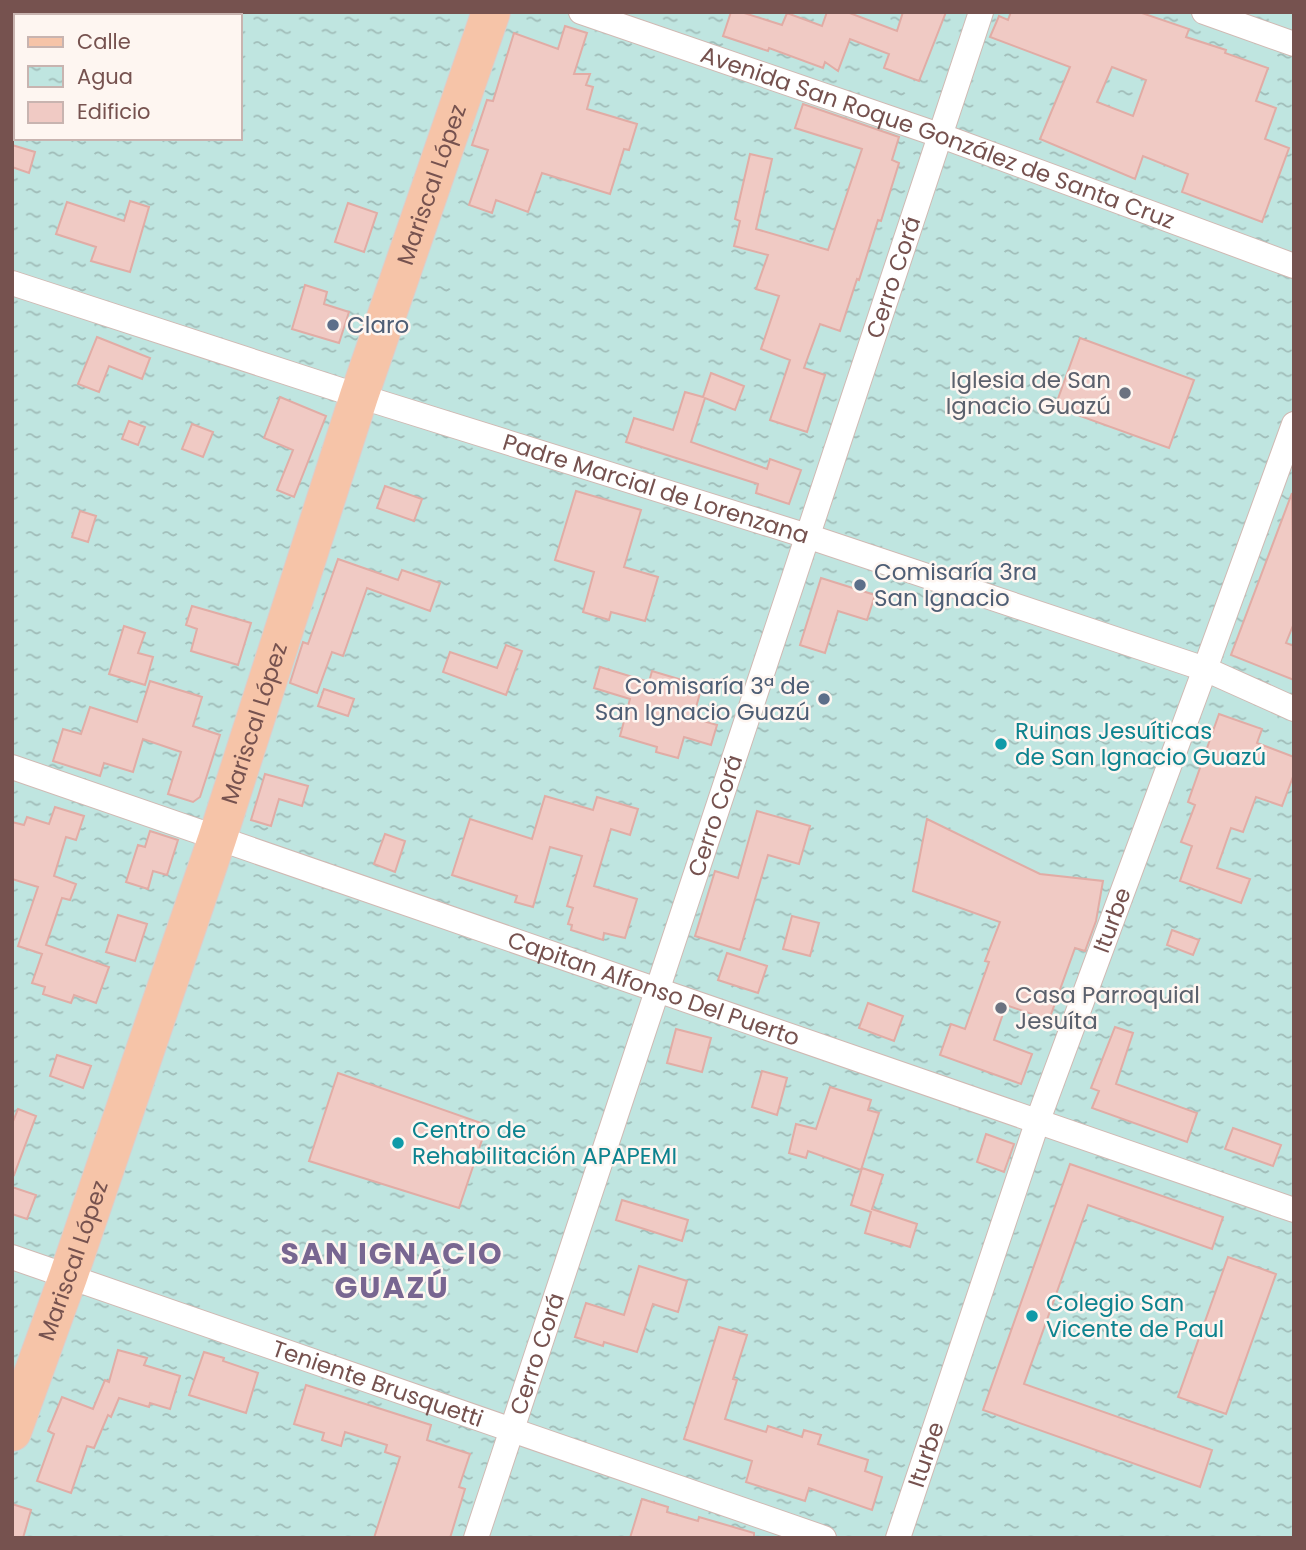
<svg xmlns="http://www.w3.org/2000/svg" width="1306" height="1550" font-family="Poppins,sans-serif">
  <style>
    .water { fill: url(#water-ripples); stroke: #a6d6d1; stroke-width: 2; fill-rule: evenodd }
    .building { fill: #f0cac4; stroke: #e1aca5; stroke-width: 2; fill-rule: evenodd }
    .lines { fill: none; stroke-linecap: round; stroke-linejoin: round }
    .street-casing { stroke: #d0b9b3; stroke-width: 26 }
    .primary-casing { stroke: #d9cfce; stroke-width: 40 }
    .street { stroke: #fff; stroke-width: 24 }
    .primary { stroke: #f6c4a8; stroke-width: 38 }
    .service-dot { fill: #5c6f8a; stroke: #fef6f1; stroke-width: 2.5 }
    .worship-dot { fill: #6b7280; stroke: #fef6f1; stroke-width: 2.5 }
    .culture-dot { fill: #0f9aa8; stroke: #fef6f1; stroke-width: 2.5 }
    .labels { text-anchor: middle; stroke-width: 5; stroke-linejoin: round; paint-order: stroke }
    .street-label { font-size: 23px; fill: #76524f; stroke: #fef6f1 }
    .service-label { font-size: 23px; fill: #4e5e75; stroke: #fef6f1; text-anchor: start }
    .worship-label { font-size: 23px; fill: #5b616d; stroke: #fef6f1; text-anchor: end }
    .culture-label { font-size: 23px; fill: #0d838f; stroke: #fef6f1; text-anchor: start }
    .district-label { font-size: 30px; font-weight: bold; letter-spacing: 2px; fill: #786691; stroke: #fef6f1 }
  </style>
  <defs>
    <pattern id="water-ripples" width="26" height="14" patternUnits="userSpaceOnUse" patternTransform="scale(1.75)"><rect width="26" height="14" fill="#bfe5e0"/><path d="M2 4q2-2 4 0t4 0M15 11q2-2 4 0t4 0" fill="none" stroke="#a0bcb8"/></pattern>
  </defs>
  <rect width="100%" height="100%" fill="#fcf1eb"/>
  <!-- water -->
  <path class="water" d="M 12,12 L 1294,12 L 1294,1538 L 12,1538 ZM 16,16 L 240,16 L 240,138 L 16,138 Z"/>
  <!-- building -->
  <path class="building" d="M 731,12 L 741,12 L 782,25 L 787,13 L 822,26 L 827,12 L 847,12 L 897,31 L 903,12 L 946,12 L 919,81 L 884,68 L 889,54 L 850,39 L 838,71 L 825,62 L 823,68 L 769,48 L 768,51 L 723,36 Z
    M 1011,12 L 1139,12 L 1189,29 L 1186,37 L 1226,50 L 1225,53 L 1268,68 L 1256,101 L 1276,108 L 1265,139 L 1289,148 L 1262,222 L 1182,192 L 1188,174 L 1143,156 L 1135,179 L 1040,139 L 1070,67 L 990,37 L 999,16 L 1008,20 ZM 1112,67 L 1146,80 L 1133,116 L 1097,102 Z
    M 565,26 L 587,33 L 574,74 L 590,74 L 586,85 L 593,87 L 587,109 L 637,124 L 629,150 L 624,149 L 610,194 L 542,173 L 528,212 L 496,200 L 492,213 L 469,205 L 488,150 L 472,145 L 487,100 L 493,101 L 514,33 L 558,49 Z
    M 803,104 L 899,137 L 892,160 L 899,163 L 881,221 L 878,220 L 859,280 L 857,279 L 840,331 L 820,324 L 804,368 L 825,375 L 807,432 L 770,420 L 790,360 L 761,349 L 779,296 L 756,289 L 768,255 L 734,246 L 740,221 L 735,219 L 750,154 L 772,159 L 756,229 L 828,250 L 862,149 L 795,128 Z
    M 12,145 L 35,152 L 29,173 L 12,167 Z
    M 130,201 L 149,207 L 130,272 L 91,261 L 96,247 L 56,234 L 67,202 L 124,221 Z
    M 348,203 L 377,213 L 364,252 L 335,242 Z
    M 305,285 L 327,292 L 324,304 L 349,312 L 339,343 L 292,329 Z
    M 97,337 L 150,358 L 142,379 L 109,366 L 99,392 L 78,384 Z
    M 1080,338 L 1194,380 L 1169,448 L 1055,407 Z
    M 711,373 L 744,386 L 735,410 L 705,398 L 691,442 L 767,469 L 770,459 L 801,470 L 789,504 L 756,493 L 758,484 L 626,442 L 634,418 L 673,430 L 685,392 L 703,397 Z
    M 280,397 L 326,416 L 294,497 L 277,490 L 293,450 L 264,438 Z
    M 129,421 L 145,427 L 138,445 L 122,439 Z
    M 192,424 L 213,432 L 203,457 L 182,449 Z
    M 385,486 L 422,499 L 414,521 L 377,508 Z
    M 576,491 L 641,510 L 624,567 L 658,577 L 645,621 L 611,612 L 609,620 L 583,612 L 594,572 L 555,560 Z
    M 1292,493 L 1294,623 L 1286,643 L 1294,646 L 1294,680 L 1231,655 Z
    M 80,511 L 96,516 L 88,542 L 72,537 Z
    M 338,559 L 398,580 L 402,570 L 440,583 L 430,611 L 367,588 L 343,656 L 332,652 L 317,693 L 290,683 L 303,642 L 308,644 Z
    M 821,578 L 875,595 L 867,620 L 838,611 L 825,653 L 800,645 Z
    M 192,606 L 251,623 L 238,665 L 191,651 L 197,629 L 186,625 Z
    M 124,626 L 145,633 L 138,653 L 153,657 L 145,685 L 109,674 Z
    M 506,645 L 522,651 L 506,695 L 443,672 L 450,652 L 497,668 Z
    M 600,667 L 649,682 L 652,671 L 702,686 L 693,718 L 717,725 L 711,745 L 684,737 L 678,758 L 656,752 L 657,747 L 620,736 L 630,699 L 594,688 Z
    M 150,681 L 202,697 L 193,726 L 220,735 L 200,797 L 193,802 L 168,794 L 181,752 L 143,739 L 133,772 L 104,763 L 100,776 L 53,761 L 63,729 L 81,734 L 90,707 L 137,722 Z
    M 324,689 L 354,699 L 348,716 L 318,706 Z
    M 1219,714 L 1262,729 L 1257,743 L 1294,757 L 1294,774 L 1282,806 L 1256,797 L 1243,832 L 1231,828 L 1217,868 L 1250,879 L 1241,903 L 1180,881 L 1192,846 L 1181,842 L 1195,805 L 1188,802 Z
    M 265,774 L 308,786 L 302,806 L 279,799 L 271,826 L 251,820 Z
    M 545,796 L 593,810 L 597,797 L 638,809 L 630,835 L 611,829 L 594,886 L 637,899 L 625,938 L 604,933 L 603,940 L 571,930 L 572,925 L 568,924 L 573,908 L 567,906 L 582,856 L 550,847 L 533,907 L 515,902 L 517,896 L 452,875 L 470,819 L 532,839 Z
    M 55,807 L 84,816 L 76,840 L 66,837 L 54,876 L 76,884 L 70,900 L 62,898 L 46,945 L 109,967 L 96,1003 L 74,995 L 71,1003 L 43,994 L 45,987 L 32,983 L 42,954 L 18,946 L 38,887 L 12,879 L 12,822 L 24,825 L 27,817 L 49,824 Z
    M 757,811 L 810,826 L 799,864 L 768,855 L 740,950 L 695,936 L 715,871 L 738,878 Z
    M 927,819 L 1040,874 L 1103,881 L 1096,921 L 1085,951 L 1075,948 L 1049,1020 L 1006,1005 L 994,1040 L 1032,1054 L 1021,1084 L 940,1055 L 951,1024 L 965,1029 L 989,962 L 985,961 L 1000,922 L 913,891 Z
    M 150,831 L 178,840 L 167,875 L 153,871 L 148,889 L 126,882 L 138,845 L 145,847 Z
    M 385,834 L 405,841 L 395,872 L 374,864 Z
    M 118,915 L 147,924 L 135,961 L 106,952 Z
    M 792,916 L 819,923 L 810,956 L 783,949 Z
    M 1172,930 L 1199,940 L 1193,955 L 1167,945 Z
    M 727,953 L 767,966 L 758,993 L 718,980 Z
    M 868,1003 L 903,1016 L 894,1041 L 859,1028 Z
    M 1115,1027 L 1133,1033 L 1116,1084 L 1197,1113 L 1187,1142 L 1092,1108 L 1099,1091 L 1091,1088 Z
    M 676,1029 L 711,1038 L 702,1072 L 667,1063 Z
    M 57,1055 L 91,1066 L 83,1088 L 50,1076 Z
    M 762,1071 L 787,1078 L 777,1115 L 752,1107 Z
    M 338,1073 L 487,1125 L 459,1208 L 309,1161 Z
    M 830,1087 L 871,1100 L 868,1110 L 879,1113 L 861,1170 L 808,1151 L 806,1158 L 789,1153 L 796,1124 L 816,1129 Z
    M 18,1109 L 36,1116 L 14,1175 L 12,1174 L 12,1124 Z
    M 1233,1128 L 1281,1145 L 1273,1166 L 1225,1149 Z
    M 986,1134 L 1014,1144 L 1004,1172 L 977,1162 Z
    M 1070,1164 L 1223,1217 L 1212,1249 L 1088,1205 L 1024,1384 L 1212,1450 L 1200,1487 L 983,1410 Z
    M 862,1168 L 883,1175 L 872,1209 L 917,1224 L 910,1247 L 865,1233 L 871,1212 L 851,1205 Z
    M 12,1187 L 36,1195 L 27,1219 L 12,1214 Z
    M 622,1200 L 688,1220 L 682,1241 L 616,1220 Z
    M 1228,1257 L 1276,1274 L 1226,1414 L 1178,1397 Z
    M 639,1266 L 687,1281 L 678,1312 L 653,1304 L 637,1352 L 604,1342 L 603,1346 L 575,1337 L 586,1303 L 624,1315 Z
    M 719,1327 L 747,1335 L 733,1379 L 737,1380 L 725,1419 L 766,1432 L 768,1426 L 802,1437 L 804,1430 L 821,1435 L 818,1444 L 868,1460 L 865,1471 L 882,1477 L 872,1510 L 809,1488 L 805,1501 L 746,1482 L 752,1461 L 684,1439 Z
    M 118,1350 L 147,1358 L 144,1365 L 180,1376 L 170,1409 L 150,1403 L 149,1407 L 119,1398 L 111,1417 L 108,1415 L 94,1448 L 87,1446 L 71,1493 L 37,1481 L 54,1434 L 48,1431 L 62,1397 L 93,1409 L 105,1380 L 109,1382 Z
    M 204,1352 L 224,1358 L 223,1361 L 258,1373 L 246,1413 L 189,1395 Z
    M 306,1385 L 431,1425 L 427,1440 L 470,1454 L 459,1487 L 465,1489 L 450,1538 L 374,1538 L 400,1457 L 385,1452 L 387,1445 L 345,1432 L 341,1446 L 322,1440 L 324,1433 L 294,1424 Z
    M 642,1499 L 668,1507 L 667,1512 L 698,1521 L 699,1517 L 754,1533 L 754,1538 L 630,1538 Z
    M 12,1504 L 31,1510 L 23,1538 L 12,1538 Z"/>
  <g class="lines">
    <defs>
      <g id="street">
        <path id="s1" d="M 581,12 L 939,135 L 1294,266"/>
        <path d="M 1204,12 L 1294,44"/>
        <path id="s2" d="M 12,283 L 359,396 L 807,536 L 1205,669 L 1294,709"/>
        <path id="s3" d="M 12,767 L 1294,1210"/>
        <path id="s4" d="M 12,1257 L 824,1538"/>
        <path id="s5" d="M 476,1538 L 981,12"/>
        <path id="s6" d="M 898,1538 L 1038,1120 L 1205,669 L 1294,424"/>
      </g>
      <g id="primary">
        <path id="s7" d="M 12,1432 L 68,1277 L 217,839 L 359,396 L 491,12"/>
      </g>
    </defs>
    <!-- street casing -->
    <use href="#street" class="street-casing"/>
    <!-- primary casing -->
    <use href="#primary" class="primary-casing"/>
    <!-- street -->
    <use href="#street" class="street"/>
    <!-- primary -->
    <use href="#primary" class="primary"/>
  </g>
  <!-- markers -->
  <g class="service-dot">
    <circle cx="333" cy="325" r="7"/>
    <circle cx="860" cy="585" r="7"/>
    <circle cx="824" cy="699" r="7"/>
  </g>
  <g class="worship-dot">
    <circle cx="1125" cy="393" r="7"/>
    <circle cx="1001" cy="1008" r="7"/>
  </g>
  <g class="culture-dot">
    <circle cx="1001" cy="744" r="7"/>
    <circle cx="398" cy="1143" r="7"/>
    <circle cx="1032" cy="1316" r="7"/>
  </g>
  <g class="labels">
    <!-- street labels -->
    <g class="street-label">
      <text dy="8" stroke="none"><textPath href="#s1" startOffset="378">Avenida San Roque González de Santa Cruz</textPath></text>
      <text dy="8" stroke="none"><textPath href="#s7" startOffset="1316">Mariscal López</textPath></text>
      <text dy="8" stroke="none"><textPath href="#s5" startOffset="1328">Cerro Corá</textPath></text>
      <text dy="8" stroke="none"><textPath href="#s2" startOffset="676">Padre Marcial de Lorenzana</textPath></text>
      <text dy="8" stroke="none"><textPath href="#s7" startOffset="749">Mariscal López</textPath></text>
      <text dy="8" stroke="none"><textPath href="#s5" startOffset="761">Cerro Corá</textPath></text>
      <text dy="8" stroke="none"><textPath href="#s6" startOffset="654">Iturbe</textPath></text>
      <text dy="8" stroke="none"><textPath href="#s3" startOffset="679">Capitan Alfonso Del Puerto</textPath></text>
      <text dy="8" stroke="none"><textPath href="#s7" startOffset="182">Mariscal López</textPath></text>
      <text dy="8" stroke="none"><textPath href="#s5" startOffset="194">Cerro Corá</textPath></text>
      <text dy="8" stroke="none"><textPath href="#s4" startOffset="387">Teniente Brusquetti</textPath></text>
      <text dy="8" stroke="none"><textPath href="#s6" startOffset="88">Iturbe</textPath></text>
    </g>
    <!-- service labels -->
    <g class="service-label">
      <text x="347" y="333">Claro</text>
      <text x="874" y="580">Comisaría 3ra<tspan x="874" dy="26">San Ignacio</tspan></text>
      <text x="810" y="694" text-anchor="end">Comisaría 3ª de<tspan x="810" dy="26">San Ignacio Guazú</tspan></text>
    </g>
    <!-- worship labels -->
    <g class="worship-label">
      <text x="1111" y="388">Iglesia de San<tspan x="1111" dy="26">Ignacio Guazú</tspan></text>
      <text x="1015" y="1003" text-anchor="start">Casa Parroquial<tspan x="1015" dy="26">Jesuíta</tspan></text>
    </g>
    <!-- culture labels -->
    <g class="culture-label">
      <text x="1015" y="739">Ruinas Jesuíticas<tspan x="1015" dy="26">de San Ignacio Guazú</tspan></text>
      <text x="412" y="1138">Centro de<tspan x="412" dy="26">Rehabilitación APAPEMI</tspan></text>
      <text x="1046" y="1311">Colegio San<tspan x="1046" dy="26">Vicente de Paul</tspan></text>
    </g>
    <!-- district labels -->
    <g class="district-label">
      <text x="392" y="1264">SAN IGNACIO<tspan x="392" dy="34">GUAZÚ</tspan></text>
    </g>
  </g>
  <!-- border -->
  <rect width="1306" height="1550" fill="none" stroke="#76524f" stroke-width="28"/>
  <!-- legend -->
  <rect x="14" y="14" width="228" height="126" fill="#fef6f1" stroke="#c8b4b0" stroke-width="2"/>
  <rect x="28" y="37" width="35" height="10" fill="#f6c4a8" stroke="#c8b4b0" stroke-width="2"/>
  <text x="77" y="49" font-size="21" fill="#76524f">Calle</text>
  <rect x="28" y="66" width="35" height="21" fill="url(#water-ripples)" stroke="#c8b4b0" stroke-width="2"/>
  <text x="77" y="84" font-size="21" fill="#76524f">Agua</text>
  <rect x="28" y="102" width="35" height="21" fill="#f0cac4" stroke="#c8b4b0" stroke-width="2"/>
  <text x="77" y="119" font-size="21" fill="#76524f">Edificio</text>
</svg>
